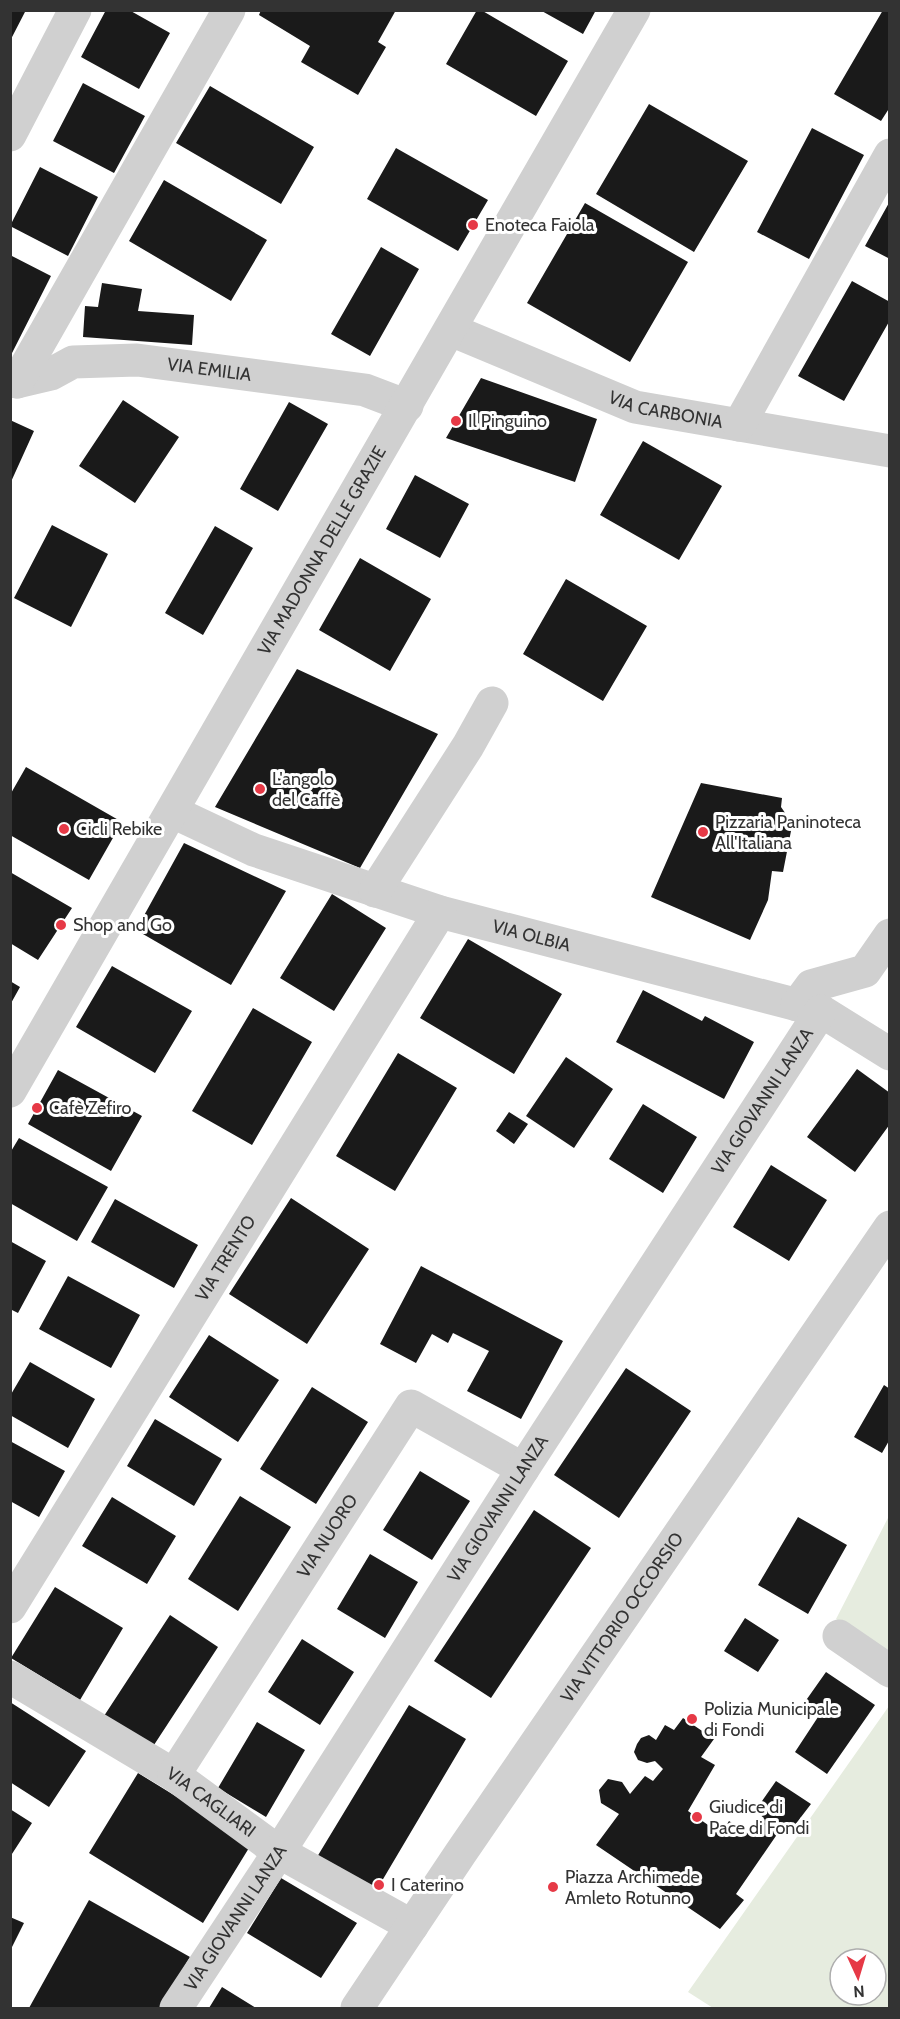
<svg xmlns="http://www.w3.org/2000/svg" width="900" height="2019" font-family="Cabin,sans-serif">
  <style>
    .green { fill: #e6ecdf; fill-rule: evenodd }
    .building { fill: #1a1a1a }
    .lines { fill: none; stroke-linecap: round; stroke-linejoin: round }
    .minor { stroke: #d0d0d0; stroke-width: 33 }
    .poi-dot { fill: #e63946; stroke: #fff; stroke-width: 2 }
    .labels { text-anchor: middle; stroke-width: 6; stroke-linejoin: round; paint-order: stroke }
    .poi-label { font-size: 18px; fill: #333; stroke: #fff; text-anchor: start }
    .street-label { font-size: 18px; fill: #333; stroke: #fff }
  </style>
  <rect width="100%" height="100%" fill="#fff"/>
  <!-- green -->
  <path class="green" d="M 889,1516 L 889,1655 L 836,1619 Z
    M 889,1706 L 889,2008 L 713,2008 L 688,1992 ZM 840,1959 L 876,1959 L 876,1995 L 840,1995 Z"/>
  <!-- building -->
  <path class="building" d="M 10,10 L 26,10 L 10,41 Z
    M 106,10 L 129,10 L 170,33 L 139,89 L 81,57 Z
    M 261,10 L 396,10 L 378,42 L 386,47 L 358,95 L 301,62 L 310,46 L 259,15 Z
    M 477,10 L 481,10 L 568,61 L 536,116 L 446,64 Z
    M 540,10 L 596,10 L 583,34 Z
    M 883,10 L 890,10 L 890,107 L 881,121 L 834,94 Z
    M 83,83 L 145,116 L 114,173 L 53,141 Z
    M 210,86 L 314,147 L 281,204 L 176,143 Z
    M 649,104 L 748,161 L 694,252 L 596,194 Z
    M 812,128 L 864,155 L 809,259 L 757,232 Z
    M 396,148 L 488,200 L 458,251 L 367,199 Z
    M 40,167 L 98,197 L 68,256 L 10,226 Z
    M 164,180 L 267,240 L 231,301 L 129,241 Z
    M 890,201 L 890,259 L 865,246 Z
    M 585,203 L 688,262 L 630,362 L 527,303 Z
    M 381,247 L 419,269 L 370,356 L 331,334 Z
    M 10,255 L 51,276 L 10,357 Z
    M 852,281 L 890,302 L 890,320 L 844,401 L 798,376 Z
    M 102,283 L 142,289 L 138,311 L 194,315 L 192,345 L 83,337 L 85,306 L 98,307 Z
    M 481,378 L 597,419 L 575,482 L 446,438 Z
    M 123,400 L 179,437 L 135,503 L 79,466 Z
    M 289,402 L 328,424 L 278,511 L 240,489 Z
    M 10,420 L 34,431 L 10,484 Z
    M 643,441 L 722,486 L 679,560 L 600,515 Z
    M 415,475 L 469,504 L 440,558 L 386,529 Z
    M 52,525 L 108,554 L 71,627 L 14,598 Z
    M 215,526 L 253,548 L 203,635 L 165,613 Z
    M 360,558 L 431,599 L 390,671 L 319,630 Z
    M 566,579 L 647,626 L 603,701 L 523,654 Z
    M 297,669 L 438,734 L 360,868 L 215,807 Z
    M 26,767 L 122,822 L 89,880 L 10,835 L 10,795 Z
    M 701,783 L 782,798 L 781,807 L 790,820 L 791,831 L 783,872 L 772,871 L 768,900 L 750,940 L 651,897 Z
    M 184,843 L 286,891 L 231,985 L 136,930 Z
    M 10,872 L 72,908 L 38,960 L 10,943 Z
    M 332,894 L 386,928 L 334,1011 L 280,978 Z
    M 468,939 L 562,994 L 514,1074 L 420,1018 Z
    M 112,966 L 192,1011 L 155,1073 L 76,1027 Z
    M 10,981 L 20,987 L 10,1005 Z
    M 643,990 L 702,1021 L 705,1016 L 754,1042 L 724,1099 L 616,1042 Z
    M 253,1008 L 312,1042 L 252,1145 L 192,1111 Z
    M 398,1053 L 457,1088 L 395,1191 L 336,1156 Z
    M 566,1057 L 613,1089 L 574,1148 L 526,1116 Z
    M 857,1069 L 890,1093 L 890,1124 L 855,1172 L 807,1137 Z
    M 58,1070 L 142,1116 L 111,1171 L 28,1124 Z
    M 643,1104 L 697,1137 L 663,1193 L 609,1159 Z
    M 509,1112 L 528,1124 L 514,1144 L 496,1131 Z
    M 19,1138 L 108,1187 L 77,1241 L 10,1203 L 10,1153 Z
    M 771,1165 L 827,1200 L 789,1261 L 733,1227 Z
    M 291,1198 L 369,1249 L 307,1344 L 229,1294 Z
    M 115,1199 L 198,1245 L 174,1288 L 91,1242 Z
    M 10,1241 L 46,1261 L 18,1313 L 10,1309 Z
    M 421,1266 L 563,1341 L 521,1419 L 467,1391 L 489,1351 L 453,1333 L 448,1343 L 432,1334 L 416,1363 L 380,1344 Z
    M 68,1276 L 140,1315 L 111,1368 L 39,1329 Z
    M 209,1335 L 279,1380 L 238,1442 L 169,1397 Z
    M 30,1362 L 95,1399 L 68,1448 L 10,1415 L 10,1396 Z
    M 626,1368 L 691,1411 L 619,1518 L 554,1475 Z
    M 884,1385 L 890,1389 L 890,1439 L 882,1453 L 854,1437 Z
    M 312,1387 L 368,1422 L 316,1504 L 260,1469 Z
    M 155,1419 L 222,1459 L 194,1506 L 127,1466 Z
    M 10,1441 L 65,1471 L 39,1517 L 10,1501 Z
    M 420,1471 L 470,1501 L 432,1560 L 383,1530 Z
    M 240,1496 L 291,1527 L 238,1611 L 188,1579 Z
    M 112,1497 L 176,1536 L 147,1584 L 82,1546 Z
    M 534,1510 L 591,1548 L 491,1698 L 434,1661 Z
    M 798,1517 L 847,1545 L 808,1614 L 758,1585 Z
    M 370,1554 L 418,1582 L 385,1638 L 337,1609 Z
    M 55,1587 L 123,1628 L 80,1700 L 11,1658 Z
    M 170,1615 L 218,1647 L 152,1748 L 104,1716 Z
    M 745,1618 L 779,1640 L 758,1672 L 724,1651 Z
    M 302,1639 L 354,1672 L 320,1725 L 268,1692 Z
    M 826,1672 L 875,1705 L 827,1774 L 795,1752 L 818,1717 L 802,1706 Z
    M 10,1702 L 86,1751 L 49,1807 L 10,1782 Z
    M 409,1705 L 466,1739 L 376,1891 L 317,1857 Z
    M 683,1718 L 714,1739 L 701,1757 L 715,1765 L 688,1811 L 721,1834 L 729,1821 L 751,1835 L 764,1818 L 755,1811 L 776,1781 L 811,1804 L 788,1834 L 780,1830 L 736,1894 L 744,1900 L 720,1929 L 596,1845 L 619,1814 L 601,1803 L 599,1790 L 608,1779 L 622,1782 L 630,1794 L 645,1776 L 653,1781 L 663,1769 L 655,1761 L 647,1763 L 638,1760 L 634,1752 L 637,1744 L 641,1738 L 649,1735 L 656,1740 L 665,1725 L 674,1730 Z
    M 257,1722 L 305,1750 L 266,1817 L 218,1788 Z
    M 138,1773 L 252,1843 L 203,1923 L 89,1853 Z
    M 10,1809 L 32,1823 L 10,1857 Z
    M 281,1878 L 357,1923 L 321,1978 L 247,1933 Z
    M 89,1900 L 190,1957 L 160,2008 L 29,2008 Z
    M 10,1917 L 24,1923 L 10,1951 Z
    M 222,1987 L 256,2008 L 209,2008 Z"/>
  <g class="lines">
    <!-- minor -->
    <g class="minor">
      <path d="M 10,135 L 75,10"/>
      <path id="s1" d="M 451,330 L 635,407 L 890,451"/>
      <path id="s2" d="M 10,381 L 17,382 L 51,374 L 73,362 L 137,360 L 365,390 L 407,406"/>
      <path d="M 17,382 L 229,10"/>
      <path d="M 739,425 L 890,155"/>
      <path id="s3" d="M 173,812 L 254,850 L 440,912 L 821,1011 L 890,1054"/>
      <path d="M 375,891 L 468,746 L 492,703"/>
      <path d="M 797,1005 L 811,986 L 865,971 L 890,935"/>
      <path id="s4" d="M 10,1091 L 634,10"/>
      <path id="s5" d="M 10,1607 L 440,912"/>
      <path d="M 839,1636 L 890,1671"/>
      <path id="s6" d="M 10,1677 L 174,1775 L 279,1852 L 412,1926"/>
      <path id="s7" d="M 174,1775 L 411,1406 L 523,1469"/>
      <path id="s8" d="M 176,2008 L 279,1852 L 523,1469 L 821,1011"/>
      <path id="s9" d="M 357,2008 L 460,1854 L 890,1227"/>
    </g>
  </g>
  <!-- markers -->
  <g class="poi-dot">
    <circle cx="473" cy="225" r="6"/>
    <circle cx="456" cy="421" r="6"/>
    <circle cx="260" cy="789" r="6"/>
    <circle cx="64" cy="829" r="6"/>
    <circle cx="703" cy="832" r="6"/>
    <circle cx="61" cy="925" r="6"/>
    <circle cx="37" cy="1108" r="6"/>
    <circle cx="692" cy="1719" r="6"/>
    <circle cx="697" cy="1817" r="6"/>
    <circle cx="379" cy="1885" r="6"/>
    <circle cx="553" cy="1887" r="6"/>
  </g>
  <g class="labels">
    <!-- poi labels -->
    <g class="poi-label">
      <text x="485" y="231">Enoteca Faiola</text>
      <text x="468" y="427">Il Pinguino</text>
      <text x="272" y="785">L'angolo<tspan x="272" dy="21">del Caffè</tspan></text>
      <text x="715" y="828">Pizzaria Paninoteca<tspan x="715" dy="21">All'Italiana</tspan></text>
      <text x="76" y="835">Cicli Rebike</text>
      <text x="73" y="931">Shop and Go</text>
      <text x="49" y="1114">Cafè Zefiro</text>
      <text x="704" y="1715">Polizia Municipale<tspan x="704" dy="21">di Fondi</tspan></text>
      <text x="709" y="1813">Giudice di<tspan x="709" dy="21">Pace di Fondi</tspan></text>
      <text x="565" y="1883">Piazza Archimede<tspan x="565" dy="21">Amleto Rotunno</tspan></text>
      <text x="391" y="1891">I Caterino</text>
    </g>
    <!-- street labels -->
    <g class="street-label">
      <text dy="6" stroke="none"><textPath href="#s2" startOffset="204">VIA EMILIA</textPath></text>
      <text dy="6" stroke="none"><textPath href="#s1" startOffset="230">VIA CARBONIA</textPath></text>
      <text dy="6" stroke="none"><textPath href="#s4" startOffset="624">VIA MADONNA DELLE GRAZIE</textPath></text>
      <text dy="6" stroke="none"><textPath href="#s3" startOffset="380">VIA OLBIA</textPath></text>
      <text dy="6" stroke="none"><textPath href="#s8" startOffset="1080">VIA GIOVANNI LANZA</textPath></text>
      <text dy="6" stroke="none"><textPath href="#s5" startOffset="410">VIA TRENTO</textPath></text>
      <text dy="6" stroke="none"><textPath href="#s8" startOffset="594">VIA GIOVANNI LANZA</textPath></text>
      <text dy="6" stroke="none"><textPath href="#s7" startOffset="284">VIA NUORO</textPath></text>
      <text dy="6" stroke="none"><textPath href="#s9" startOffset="472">VIA VITTORIO OCCORSIO</textPath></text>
      <text dy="6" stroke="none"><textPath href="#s6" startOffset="237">VIA CAGLIARI</textPath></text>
      <text dy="6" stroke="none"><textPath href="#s8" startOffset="108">VIA GIOVANNI LANZA</textPath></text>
    </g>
  </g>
  <!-- border -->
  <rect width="900" height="2019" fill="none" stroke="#333333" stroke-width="24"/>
  <!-- north arrow -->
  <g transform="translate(858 1977) rotate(176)"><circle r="28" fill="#ffffff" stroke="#adadad" stroke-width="1.5"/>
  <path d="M0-4.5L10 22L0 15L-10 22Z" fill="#e63946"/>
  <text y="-9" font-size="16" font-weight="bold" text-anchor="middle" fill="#333333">N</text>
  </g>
</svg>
